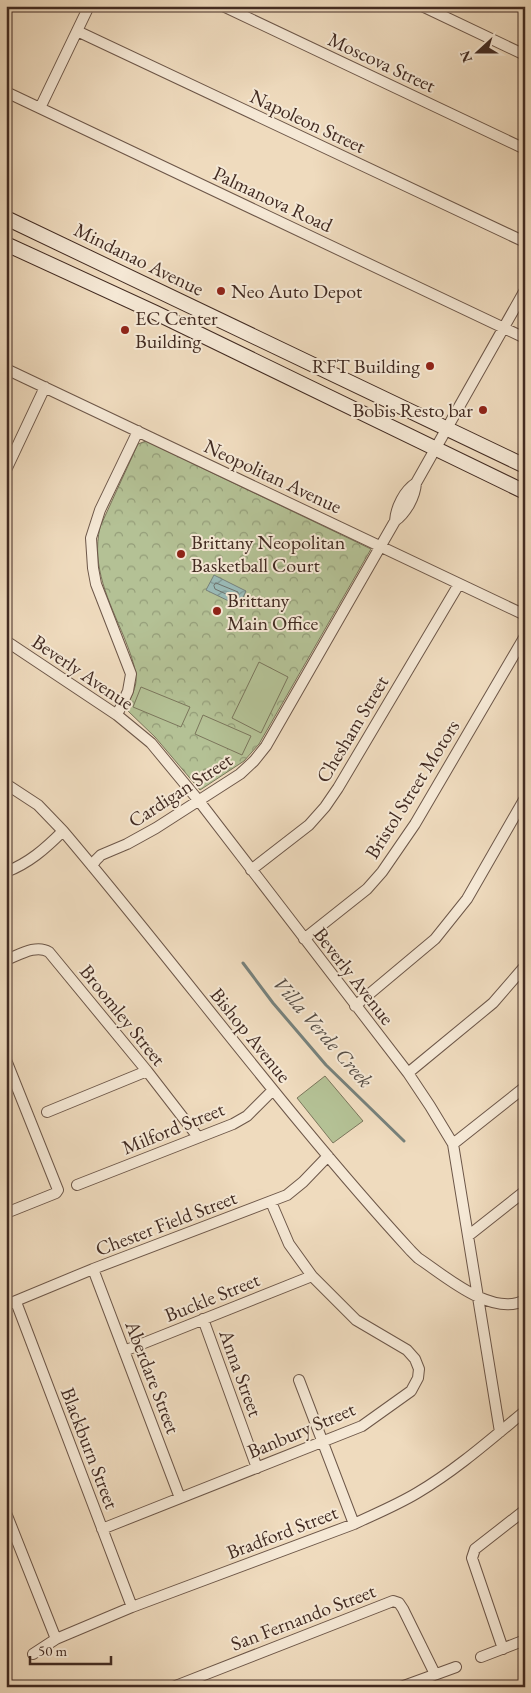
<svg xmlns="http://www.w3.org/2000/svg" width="531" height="1693" font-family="'EB Garamond',serif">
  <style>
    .park { fill: url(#park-crowns); stroke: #7b765c }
    .pitch { fill: #b4c195; stroke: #7b765c }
    .water { fill: url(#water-waves); stroke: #77817b }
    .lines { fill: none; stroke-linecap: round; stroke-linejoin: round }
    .shore { stroke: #6e726c; stroke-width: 1 }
    .stream { stroke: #77817b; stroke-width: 3 }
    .street-casing { stroke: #6d5749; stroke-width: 12 }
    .secondary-casing { stroke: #422b22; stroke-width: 16 }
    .street { stroke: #f5e8d5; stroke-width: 10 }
    .secondary { stroke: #f5e8d5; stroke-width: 14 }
    .poi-dot { fill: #8f2418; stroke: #f5e8d5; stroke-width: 2 }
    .labels { text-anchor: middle; stroke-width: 4; stroke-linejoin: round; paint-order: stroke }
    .street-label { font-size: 20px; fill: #422b22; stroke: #f5e8d5 }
    .poi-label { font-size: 20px; fill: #422b22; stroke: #f5e8d5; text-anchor: start }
    .water-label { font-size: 21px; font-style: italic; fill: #584f47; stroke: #f5e8d5 }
  </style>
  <defs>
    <pattern id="park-crowns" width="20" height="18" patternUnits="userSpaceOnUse" patternTransform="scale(1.25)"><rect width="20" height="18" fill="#b4c195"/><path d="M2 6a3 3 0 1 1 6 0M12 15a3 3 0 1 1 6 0" fill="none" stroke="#949d79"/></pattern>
    <pattern id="water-waves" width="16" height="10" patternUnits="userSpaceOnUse" patternTransform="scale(1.25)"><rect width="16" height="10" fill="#9abab6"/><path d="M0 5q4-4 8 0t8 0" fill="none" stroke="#7f9794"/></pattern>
  </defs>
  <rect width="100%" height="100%" fill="#efdbbe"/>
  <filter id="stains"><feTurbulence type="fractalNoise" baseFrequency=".004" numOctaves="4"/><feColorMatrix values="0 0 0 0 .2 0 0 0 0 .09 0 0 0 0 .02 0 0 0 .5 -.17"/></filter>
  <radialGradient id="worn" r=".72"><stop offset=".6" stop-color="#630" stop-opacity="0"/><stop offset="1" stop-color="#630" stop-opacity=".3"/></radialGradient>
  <!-- park -->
  <path class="park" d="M 146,441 L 371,549 L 259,744 L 244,761 L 200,790 L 155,737 L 128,711 L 127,707 C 130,698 137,687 136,678 C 135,664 129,650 124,637 C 109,601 91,567 100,527 L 138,444 Z"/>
  <!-- pitch -->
  <path class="pitch" d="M 259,662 L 288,677 L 261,733 L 232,718 Z
    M 141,687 L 190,707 L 181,727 L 133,707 Z
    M 203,715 L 251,736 L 242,755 L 195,734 Z
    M 325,1076 L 363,1121 L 333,1143 L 297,1098 Z"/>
  <!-- water -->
  <path class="water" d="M 214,575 L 246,591 L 239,606 L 206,590 Z"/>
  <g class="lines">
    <!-- shore -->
    <path class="shore" d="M 216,583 L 238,592 L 238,597 L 235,598 L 215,589 L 214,586 Z"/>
    <!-- stream -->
    <path class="stream" d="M 243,963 L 273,1003 L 326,1065 L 404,1141"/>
    <defs>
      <path id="street" d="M 223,6 L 525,149
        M 422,6 L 525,55
        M 77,31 L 525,242
        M 6,92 L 525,338
        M 40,108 L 89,6
        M 6,369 L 525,615
        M 6,470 L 45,387
        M 395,521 C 396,507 404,491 416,483
        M 6,641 L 117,715 L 151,743 L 199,801 L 408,1073 L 430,1106 L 453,1144 L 500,1432
        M 117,715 L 128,691 L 131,674 L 96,584 L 93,568 L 91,538 L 100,510 L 138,431
        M 6,784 L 38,805 L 63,831 C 180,969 288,1117 411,1251 L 418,1258 C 444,1275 492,1318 525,1300
        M 92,866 L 96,860 L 101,855 L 127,844 L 156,828 L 240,774 L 254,761 L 266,746 L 395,521 C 406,513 415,497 416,483 L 525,290
        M 251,870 L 309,825 L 325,807 L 338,788 L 459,584
        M 6,872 C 29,863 45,849 63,831
        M 304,939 L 367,889 L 382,872 L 415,824 L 525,636
        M 6,960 C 19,955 36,944 49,952 L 147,1071 L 198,1137
        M 355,1006 L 435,939 L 467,899 L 525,798
        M 6,1060 L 58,1190 L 56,1193 L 6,1213
        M 408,1073 L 493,1003 L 525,966
        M 47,1112 L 147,1071
        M 453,1144 L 525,1087
        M 77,1185 L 233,1124 L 247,1116 L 273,1090
        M 468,1236 L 525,1191
        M 93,1269 L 180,1498
        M 16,1302 L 132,1607
        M 6,1305 L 93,1269 L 287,1195 L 303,1182 L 328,1156
        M 203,1319 L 257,1468
        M 124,1351 L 312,1276
        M 299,1380 L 354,1524
        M 6,1513 L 56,1639
        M 102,1529 L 362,1426 L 411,1391 L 418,1378 L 419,1369 L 415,1359 L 407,1350 L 356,1320 L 312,1276 L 289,1244 L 271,1202
        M 503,1649 L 472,1558 L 475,1549 L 525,1510
        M 33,1654 L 56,1639 L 132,1607 L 354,1524 C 375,1514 397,1505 417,1493 C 456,1470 490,1440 525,1411
        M 481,1657 L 525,1640
        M 173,1687 L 393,1601 L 399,1603 L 403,1609 L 435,1674
        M 401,1687 L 456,1667"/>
      <path id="secondary" d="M 6,218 L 525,466
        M 6,244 L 156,313 L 525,492"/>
    </defs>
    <!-- street casing -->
    <use href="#street" class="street-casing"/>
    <!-- secondary casing -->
    <use href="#secondary" class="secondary-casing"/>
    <!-- street -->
    <use href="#street" class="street"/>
    <!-- secondary -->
    <use href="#secondary" class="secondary"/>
  </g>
  <!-- markers -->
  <g class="poi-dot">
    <circle cx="221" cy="291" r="5"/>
    <circle cx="125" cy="330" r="5"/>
    <circle cx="430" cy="366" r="5"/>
    <circle cx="483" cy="410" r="5"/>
    <circle cx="181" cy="554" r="5"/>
    <circle cx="217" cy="611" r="5"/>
  </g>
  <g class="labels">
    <!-- street labels -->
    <g class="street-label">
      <text transform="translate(382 62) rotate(25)" y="7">Moscova Street</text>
      <text transform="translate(308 121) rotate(25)" y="7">Napoleon Street</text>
      <text transform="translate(273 199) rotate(25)" y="7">Palmanova Road</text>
      <text transform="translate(139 259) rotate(26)" y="7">Mindanao Avenue</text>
      <text transform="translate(273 476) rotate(25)" y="7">Neopolitan Avenue</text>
      <text transform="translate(83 672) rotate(34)" y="7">Beverly Avenue</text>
      <text transform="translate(352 729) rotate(-59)" y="7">Chesham Street</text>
      <text transform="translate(412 789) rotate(-58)" y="7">Bristol Street Motors</text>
      <text transform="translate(180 790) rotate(-33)" y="7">Cardigan Street</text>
      <text transform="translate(354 976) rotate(52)" y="7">Beverly Avenue</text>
      <text transform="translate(123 1015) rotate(51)" y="7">Broomley Street</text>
      <text transform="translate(251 1035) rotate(51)" y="7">Bishop Avenue</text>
      <text transform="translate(173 1128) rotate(-22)" y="7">Milford Street</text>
      <text transform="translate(166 1223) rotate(-21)" y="7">Chester Field Street</text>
      <text transform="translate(212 1297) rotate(-22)" y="7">Buckle Street</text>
      <text transform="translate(241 1373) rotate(70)" y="7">Anna Street</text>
      <text transform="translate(153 1377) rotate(69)" y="7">Aberdare Street</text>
      <text transform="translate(301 1430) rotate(-23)" y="7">Banbury Street</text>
      <text transform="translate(90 1448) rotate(69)" y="7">Blackburn Street</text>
      <text transform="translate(282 1532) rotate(-21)" y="7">Bradford Street</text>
      <text transform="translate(303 1617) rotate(-21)" y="7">San Fernando Street</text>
    </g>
    <!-- poi labels -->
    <g class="poi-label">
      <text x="231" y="298">Neo Auto Depot</text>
      <text x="135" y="325">EC Center<tspan x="135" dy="23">Building</tspan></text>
      <text x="420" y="373" text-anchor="end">RFT Building</text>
      <text x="473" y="417" text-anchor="end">Bobis Resto bar</text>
      <text x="191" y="549">Brittany Neopolitan<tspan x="191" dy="23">Basketball Court</tspan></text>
      <text x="227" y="607">Brittany<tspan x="227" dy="23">Main Office</tspan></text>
    </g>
    <!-- water labels -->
    <g class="water-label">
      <text transform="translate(323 1032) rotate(49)" y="7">Villa Verde Creek</text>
    </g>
  </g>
  <!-- margin -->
  <rect width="531" height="1693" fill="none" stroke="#efdbbe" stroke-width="25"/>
  <rect x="8" y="8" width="516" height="1678" fill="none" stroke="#422b22" stroke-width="2.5"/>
  <rect x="12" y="12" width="506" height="1668" fill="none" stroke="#422b22"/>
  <!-- north arrow -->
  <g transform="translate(478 52) rotate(249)" stroke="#f5e8d5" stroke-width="4" paint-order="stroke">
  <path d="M0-4L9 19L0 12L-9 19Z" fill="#422b22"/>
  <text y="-8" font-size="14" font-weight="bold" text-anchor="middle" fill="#422b22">N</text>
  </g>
  <!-- scale -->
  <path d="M30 1656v8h81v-8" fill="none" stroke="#422b22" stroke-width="2.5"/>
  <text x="38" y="1656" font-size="15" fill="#422b22" stroke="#f5e8d5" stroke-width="4" paint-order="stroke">50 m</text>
  <rect width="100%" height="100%" filter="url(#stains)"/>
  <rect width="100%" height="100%" fill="url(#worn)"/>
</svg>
